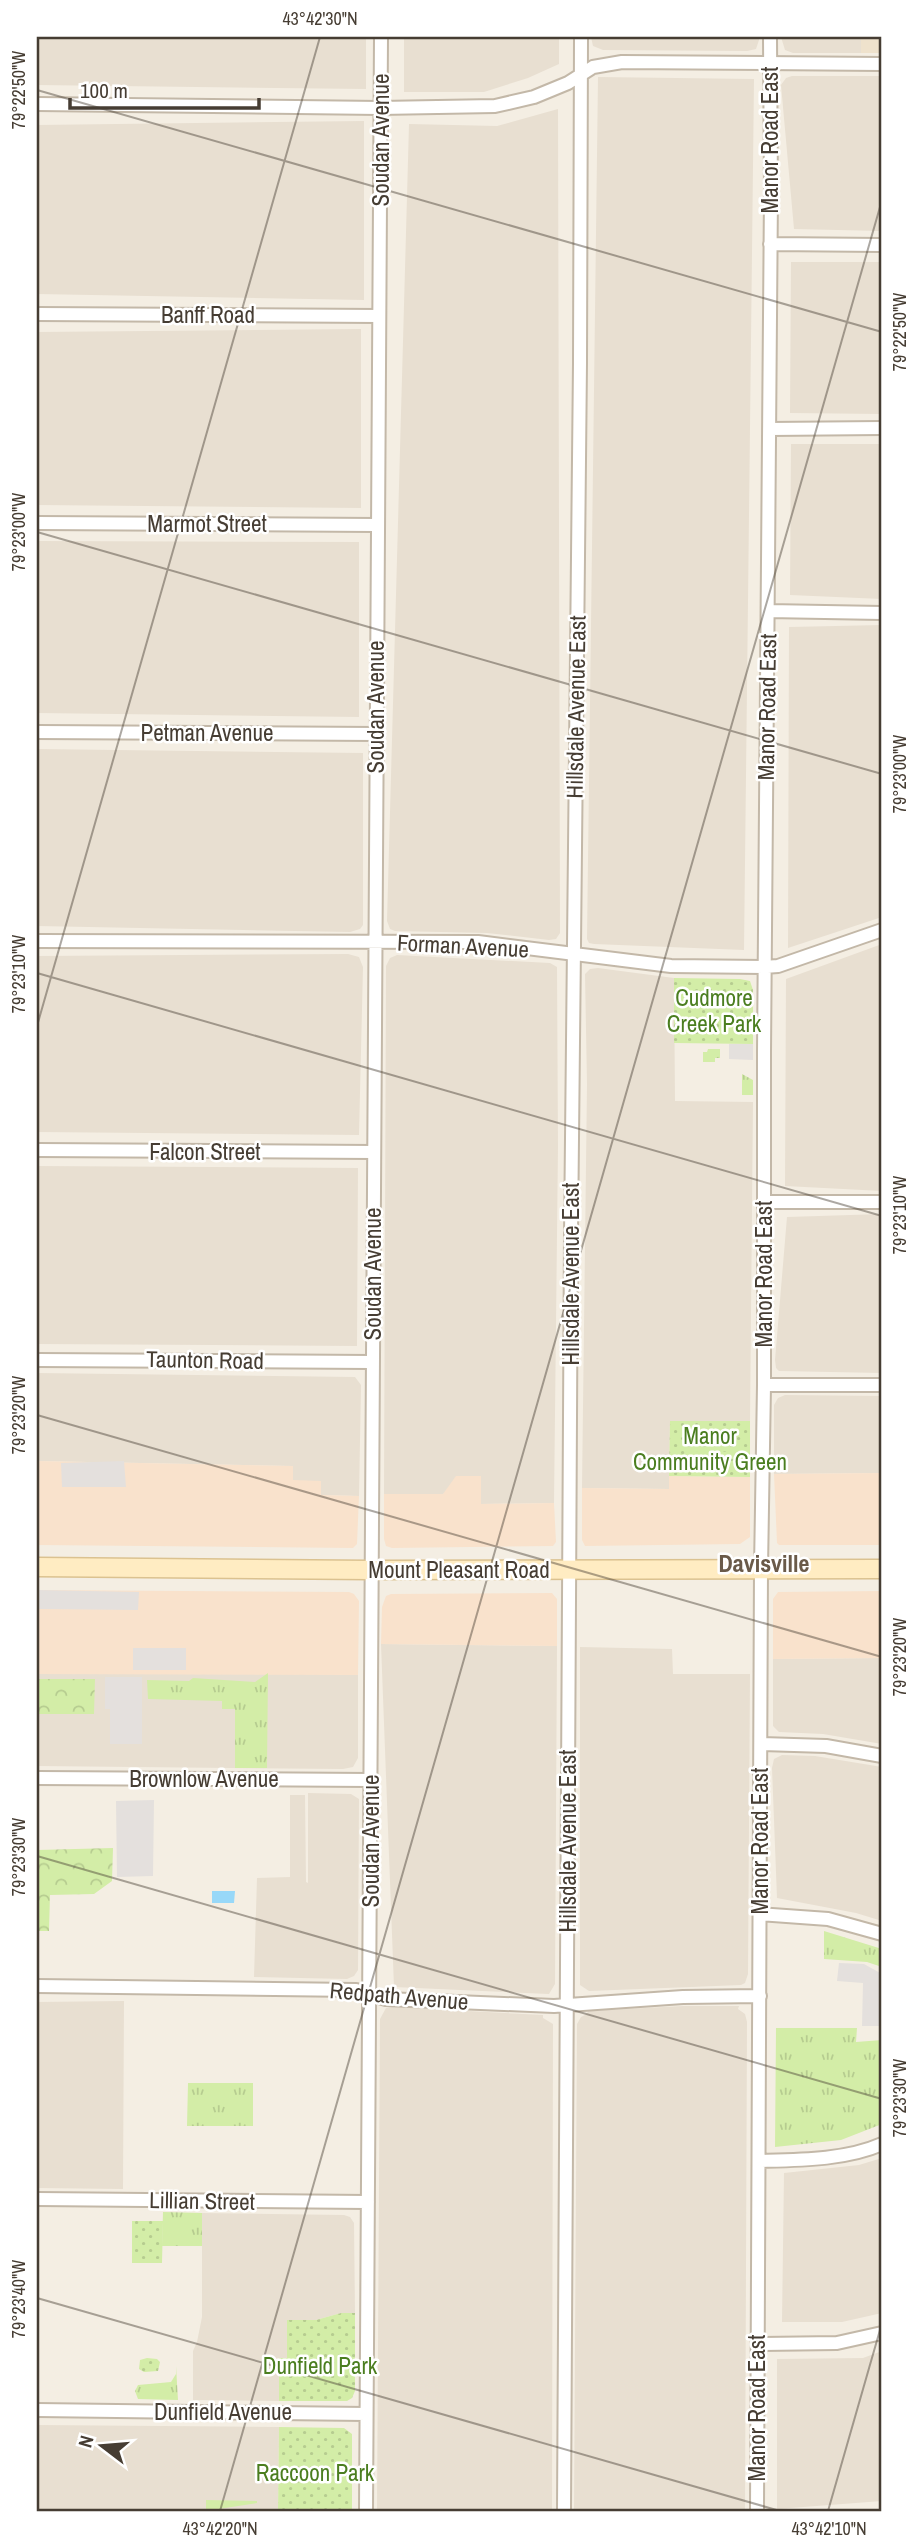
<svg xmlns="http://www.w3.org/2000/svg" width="919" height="2548" font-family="'Archivo Narrow',sans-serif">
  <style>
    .residential { fill: #e8dfd1 }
    .commercial { fill: #f9e2cc }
    .education { fill: #efe2cc }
    .grass { fill: url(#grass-tufts) }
    .forest { fill: url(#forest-crowns) }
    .park { fill: url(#park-dots) }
    .pitch { fill: #d3eda7 }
    .parking { fill: #e4e0dd }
    .water { fill: #98d8f8 }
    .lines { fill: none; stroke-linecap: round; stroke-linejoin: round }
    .minor-casing { stroke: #c3b8a8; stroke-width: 16 }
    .secondary-casing { stroke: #dbc290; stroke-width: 21 }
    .minor { stroke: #fff; stroke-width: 12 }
    .secondary { stroke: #ffecc2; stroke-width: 18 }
    .ticks { fill: none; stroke: #463d33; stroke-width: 2; stroke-opacity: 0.45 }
    .labels { text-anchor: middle; stroke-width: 5; stroke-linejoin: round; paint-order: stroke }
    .street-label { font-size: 23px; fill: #463d33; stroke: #fff }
    .park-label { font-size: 23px; fill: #4b7e20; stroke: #fff }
    .neighbourhood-label { font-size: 24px; font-weight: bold; fill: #6a5a49; stroke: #fff }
    .neatline { fill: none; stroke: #463d33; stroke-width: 2.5 }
    .ticks-label { font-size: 18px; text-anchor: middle; fill: #463d33 }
  </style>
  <defs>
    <pattern id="grass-tufts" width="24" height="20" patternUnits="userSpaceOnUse" patternTransform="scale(1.75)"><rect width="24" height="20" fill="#d3eda7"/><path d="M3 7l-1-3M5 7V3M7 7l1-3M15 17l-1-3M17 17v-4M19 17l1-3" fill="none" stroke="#b6cc90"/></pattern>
    <pattern id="forest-crowns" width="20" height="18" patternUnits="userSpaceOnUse" patternTransform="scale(1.75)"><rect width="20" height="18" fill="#d3eda7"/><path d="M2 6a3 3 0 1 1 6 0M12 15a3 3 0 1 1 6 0" fill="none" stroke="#b6cc90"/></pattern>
    <pattern id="park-dots" width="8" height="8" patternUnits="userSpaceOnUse" patternTransform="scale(1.75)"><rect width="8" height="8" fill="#d3eda7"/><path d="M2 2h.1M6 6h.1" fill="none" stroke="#b6cc90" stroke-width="1.8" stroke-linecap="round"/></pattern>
  </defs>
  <rect width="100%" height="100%" fill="#f4eee3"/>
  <!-- residential -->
  <path class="residential" d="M 37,37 L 366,37 L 366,89 L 37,85 Z
    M 404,37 L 559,37 L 559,64 L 528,78 L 484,92 L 404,92 Z
    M 591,37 L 759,37 L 759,40 L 756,49 L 747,51 L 603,50 L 593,46 Z
    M 781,37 L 861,37 L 861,53 L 793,53 L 785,50 Z
    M 792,76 L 882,76 L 882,231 L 794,229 L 781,85 L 786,78 Z
    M 598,77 L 754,79 L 744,950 L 594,944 L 589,943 L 587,939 Z
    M 558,109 L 560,933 L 556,939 L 549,940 L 487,933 L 395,931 L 390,929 L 387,921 L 409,124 L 497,126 Z
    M 364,121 L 364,300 L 37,294 L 37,125 Z
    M 791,262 L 882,262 L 882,414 L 790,413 Z
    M 361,329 L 361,508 L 37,505 L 37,332 Z
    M 791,444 L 882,444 L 882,599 L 790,595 Z
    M 37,541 L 359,542 L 359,717 L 37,713 Z
    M 882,625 L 882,917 L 788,948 L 789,627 Z
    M 37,749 L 363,753 L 363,925 L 360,929 L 350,932 L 37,926 Z
    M 882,944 L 882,1191 L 785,1186 L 786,979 Z
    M 348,954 L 359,957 L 363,967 L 359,1135 L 37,1132 L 37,956 Z
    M 397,955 L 550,963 L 557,967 L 558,1146 L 554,1503 L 481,1504 L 481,1476 L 443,1494 L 384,1494 L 386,966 L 390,958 Z
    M 598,968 L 674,978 L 675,1101 L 753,1102 L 750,1421 L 670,1421 L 669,1489 L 582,1488 L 587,1084 L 585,974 L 590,969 Z
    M 37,1166 L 358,1168 L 357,1346 L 37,1344 Z
    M 882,1214 L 882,1373 L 779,1371 L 776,1368 L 775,1360 L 787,1217 Z
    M 37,1373 L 355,1377 L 361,1385 L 359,1496 L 321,1495 L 293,1480 L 292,1466 L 37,1461 Z
    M 785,1395 L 882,1396 L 882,1473 L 774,1474 L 774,1405 L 778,1398 Z
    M 381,1644 L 557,1646 L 555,1984 L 549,1994 L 394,1987 Z
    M 580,1647 L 672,1649 L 673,1674 L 750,1674 L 748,1974 L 745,1983 L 741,1985 L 589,1991 L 580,1985 Z
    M 882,1658 L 882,1744 L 823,1734 L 779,1732 L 773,1726 L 773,1659 Z
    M 268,1673 L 358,1675 L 358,1758 L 353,1767 L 343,1769 L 37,1766 L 37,1674 Z
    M 782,1755 L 815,1756 L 882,1767 L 882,1921 L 856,1913 L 777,1898 L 772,1768 L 774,1759 Z
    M 308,1793 L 351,1794 L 359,1799 L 358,1970 L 354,1976 L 347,1979 L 254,1977 L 257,1878 L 290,1877 L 290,1795 L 305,1795 L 306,1882 L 308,1883 Z
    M 124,2001 L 123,2189 L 37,2188 L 37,2002 Z
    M 683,2006 L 739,2006 L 738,2009 L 745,2014 L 747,2022 L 745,2511 L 574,2511 L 577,2024 L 581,2017 L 587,2014 L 588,2011 Z
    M 392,2007 L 543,2015 L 543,2018 L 553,2024 L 552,2511 L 377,2511 L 380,2019 L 386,2008 Z
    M 882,2158 L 882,2313 L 842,2322 L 782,2322 L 784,2173 L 859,2165 Z
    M 202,2213 L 344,2215 L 350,2217 L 354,2223 L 355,2313 L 341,2313 L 316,2320 L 287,2320 L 287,2358 L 279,2359 L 279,2401 L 193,2400 L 193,2351 L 197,2342 L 202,2317 Z
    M 882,2351 L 882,2501 L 777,2509 L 777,2359 L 863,2358 Z
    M 37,2425 L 279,2427 L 278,2511 L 37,2511 Z"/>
  <!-- commercial -->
  <path class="commercial" d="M 37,1461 L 293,1466 L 293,1480 L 321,1481 L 321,1495 L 359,1496 L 357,1544 L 353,1548 L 37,1545 Z
    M 882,1473 L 882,1545 L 779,1545 L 777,1543 L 774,1474 Z
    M 456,1476 L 481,1476 L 481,1504 L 554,1503 L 556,1542 L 553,1546 L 392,1548 L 386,1546 L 384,1539 L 384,1494 L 443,1494 Z
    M 669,1476 L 750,1477 L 750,1537 L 740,1544 L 585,1546 L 582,1540 L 582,1488 L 669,1489 Z
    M 37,1590 L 349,1592 L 354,1594 L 359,1601 L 358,1675 L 37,1674 Z
    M 882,1591 L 882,1658 L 773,1659 L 773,1599 L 778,1592 Z
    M 552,1593 L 557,1599 L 557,1646 L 381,1644 L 382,1607 L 386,1596 L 391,1594 Z"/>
  <!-- education -->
  <path class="education" d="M 861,37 L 882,37 L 882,53 L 861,53 Z"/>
  <!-- grass -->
  <path class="grass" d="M 708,1049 L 720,1049 L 720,1058 L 715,1058 L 715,1062 L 703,1062 L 703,1052 L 707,1052 Z
    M 742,1074 L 753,1080 L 753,1095 L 742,1095 Z
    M 268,1673 L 267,1768 L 235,1768 L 235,1709 L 222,1709 L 222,1701 L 148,1699 L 147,1680 L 189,1681 L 193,1678 L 255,1682 Z
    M 824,1931 L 882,1949 L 882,1967 L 867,1962 L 824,1959 Z
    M 776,2028 L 857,2028 L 856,2042 L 882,2040 L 882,2124 L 841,2140 L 775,2147 Z
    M 188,2083 L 253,2083 L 253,2126 L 187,2126 Z
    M 163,2212 L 202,2213 L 202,2246 L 162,2246 Z
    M 176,2366 L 178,2400 L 138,2399 L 135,2391 L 138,2385 L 171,2382 L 176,2374 Z
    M 206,2500 L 257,2501 L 257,2503 L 206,2511 Z"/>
  <!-- forest -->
  <path class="forest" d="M 37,1679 L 95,1679 L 94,1714 L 37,1714 Z
    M 113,1848 L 112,1881 L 94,1894 L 50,1895 L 49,1931 L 37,1931 L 37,1850 Z"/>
  <!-- park -->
  <path class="park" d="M 674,978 L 740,979 L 750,981 L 753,990 L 753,1044 L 674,1043 Z
    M 670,1421 L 750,1421 L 750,1477 L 669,1476 Z
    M 132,2221 L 163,2221 L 162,2263 L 132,2263 Z
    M 341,2313 L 355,2313 L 355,2391 L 352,2398 L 347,2401 L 279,2401 L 279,2358 L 287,2358 L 287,2320 L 316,2320 Z
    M 147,2358 L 157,2359 L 160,2362 L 158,2371 L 144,2372 L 139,2369 L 140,2360 Z
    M 279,2427 L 344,2428 L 352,2434 L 352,2511 L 278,2511 Z"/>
  <!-- pitch -->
  <path class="pitch" d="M 693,1451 L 739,1452 L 739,1459 L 693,1458 Z"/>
  <!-- parking -->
  <path class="parking" d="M 729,1044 L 753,1044 L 753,1060 L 729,1059 Z
    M 124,1461 L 126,1487 L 62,1487 L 61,1463 Z
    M 37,1590 L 139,1592 L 138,1610 L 37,1609 Z
    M 133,1648 L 186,1648 L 186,1670 L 133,1670 Z
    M 105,1677 L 142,1677 L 142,1744 L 110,1744 L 110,1709 L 105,1709 Z
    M 154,1800 L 153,1876 L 117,1877 L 116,1801 Z
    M 839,1963 L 864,1964 L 882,1974 L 882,2026 L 862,2026 L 863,1983 L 837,1981 Z"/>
  <!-- water -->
  <path class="water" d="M 212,1891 L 235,1891 L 234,1903 L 212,1903 Z"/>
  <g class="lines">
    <defs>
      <path id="minor" d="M 37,104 L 380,108 L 495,106 L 534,97 L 568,83 L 593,67 L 622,62 L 882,64
        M 770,244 L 882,245
        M 37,314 L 379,316
        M 769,429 L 882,428
        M 37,523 L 377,525
        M 768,611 L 882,613
        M 37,732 L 376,734
        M 37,941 L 478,942 L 671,966 L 764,967 L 778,966 L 882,930
        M 37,1150 L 374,1152
        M 764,1202 L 882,1202
        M 37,1360 L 372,1362
        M 764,1385 L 882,1385
        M 761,1744 L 826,1746 L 882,1756
        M 37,1778 L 371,1780
        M 760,1914 L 828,1919 L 882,1934
        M 37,1986 L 356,1990 L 386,1999 L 554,2006 L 683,1997 L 760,1996
        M 759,2161 C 799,2160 846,2160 882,2144
        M 37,2199 L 368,2202
        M 758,2344 L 837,2343 L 882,2333
        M 37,2410 L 366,2414
        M 366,2511 L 381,37
        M 564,2511 L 571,1235 L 580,363 L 581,37
        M 757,2511 L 761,1568 L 764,1385 L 764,1052 L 771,194 L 770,37"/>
      <path id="secondary" d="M 37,1567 L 371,1570 L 882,1569"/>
    </defs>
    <!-- minor casing -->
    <use href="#minor" class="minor-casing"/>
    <!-- secondary casing -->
    <use href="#secondary" class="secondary-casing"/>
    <!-- minor -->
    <use href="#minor" class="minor"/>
    <!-- secondary -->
    <use href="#secondary" class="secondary"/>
  </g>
  <!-- ticks -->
  <path class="ticks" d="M 37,90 L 882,332M 37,532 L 882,774M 37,973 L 882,1216M 37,1026 L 320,37M 37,1415 L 882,1657M 37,1856 L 882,2099M 37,2298 L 780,2511M 220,2511 L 882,200M 828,2511 L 882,2323"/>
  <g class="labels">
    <!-- street labels -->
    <g class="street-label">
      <text transform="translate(381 140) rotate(-90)" y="8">Soudan Avenue</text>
      <text transform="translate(770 140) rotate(-90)" y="8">Manor Road East</text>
      <text x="208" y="323">Banff Road</text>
      <text x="207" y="532">Marmot Street</text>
      <text transform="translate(376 707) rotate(-90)" y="8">Soudan Avenue</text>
      <text transform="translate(576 707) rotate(-89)" y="8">Hillsdale Avenue East</text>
      <text transform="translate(767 707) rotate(-89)" y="8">Manor Road East</text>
      <text x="207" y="741">Petman Avenue</text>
      <text transform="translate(463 946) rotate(3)" y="8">Forman Avenue</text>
      <text x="205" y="1160">Falcon Street</text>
      <text transform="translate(373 1274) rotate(-90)" y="8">Soudan Avenue</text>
      <text transform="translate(571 1274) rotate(-90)" y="8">Hillsdale Avenue East</text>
      <text transform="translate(764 1274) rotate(-90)" y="8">Manor Road East</text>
      <text transform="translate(205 1360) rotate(1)" y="8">Taunton Road</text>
      <text x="459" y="1578">Mount Pleasant Road</text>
      <text x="204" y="1787">Brownlow Avenue</text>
      <text transform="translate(371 1841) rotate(-90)" y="8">Soudan Avenue</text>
      <text transform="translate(568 1841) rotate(-90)" y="8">Hillsdale Avenue East</text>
      <text transform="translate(760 1841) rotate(-90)" y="8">Manor Road East</text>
      <text transform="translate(399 1996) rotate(5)" y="8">Redpath Avenue</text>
      <text transform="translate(202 2201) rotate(1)" y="8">Lillian Street</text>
      <text transform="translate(757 2408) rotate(-90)" y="8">Manor Road East</text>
      <text x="223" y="2420">Dunfield Avenue</text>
    </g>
    <!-- park labels -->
    <g class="park-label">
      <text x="714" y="1006">Cudmore<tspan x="714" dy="26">Creek Park</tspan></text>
      <text x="710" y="1444">Manor<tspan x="710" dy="26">Community Green</tspan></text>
      <text x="320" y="2374">Dunfield Park</text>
      <text x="315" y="2481">Raccoon Park</text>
    </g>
    <!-- neighbourhood labels -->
    <g class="neighbourhood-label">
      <text x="764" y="1572">Davisville</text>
    </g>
  </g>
  <!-- border -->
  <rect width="919" height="2548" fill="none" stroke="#ffffff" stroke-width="77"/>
  <!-- north arrow -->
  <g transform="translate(102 2446) rotate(286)" stroke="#ffffff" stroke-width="5" paint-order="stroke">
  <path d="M0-5L12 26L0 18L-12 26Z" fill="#463d33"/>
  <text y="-10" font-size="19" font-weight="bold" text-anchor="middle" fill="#463d33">N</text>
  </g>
  <!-- scale -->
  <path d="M70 98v10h189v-10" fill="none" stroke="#463d33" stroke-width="3.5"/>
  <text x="80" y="98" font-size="21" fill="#463d33" stroke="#ffffff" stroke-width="5" paint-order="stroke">100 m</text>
  <rect x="38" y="38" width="842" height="2472" class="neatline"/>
  <g class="ticks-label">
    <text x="320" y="25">43°42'30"N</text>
    <text transform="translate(19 90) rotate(-90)" y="6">79°22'50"W</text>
    <text transform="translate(900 332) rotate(-90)" y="6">79°22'50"W</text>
    <text transform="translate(19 532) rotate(-90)" y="6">79°23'00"W</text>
    <text transform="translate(900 774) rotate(-90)" y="6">79°23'00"W</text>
    <text transform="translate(19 974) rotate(-90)" y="6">79°23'10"W</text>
    <text transform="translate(900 1215) rotate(-90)" y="6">79°23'10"W</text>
    <text transform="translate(19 1415) rotate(-90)" y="6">79°23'20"W</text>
    <text transform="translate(900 1657) rotate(-90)" y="6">79°23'20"W</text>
    <text transform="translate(19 1857) rotate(-90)" y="6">79°23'30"W</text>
    <text transform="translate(900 2098) rotate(-90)" y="6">79°23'30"W</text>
    <text transform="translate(19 2299) rotate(-90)" y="6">79°23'40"W</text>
    <text x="220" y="2535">43°42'20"N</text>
    <text x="829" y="2535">43°42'10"N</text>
  </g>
</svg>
